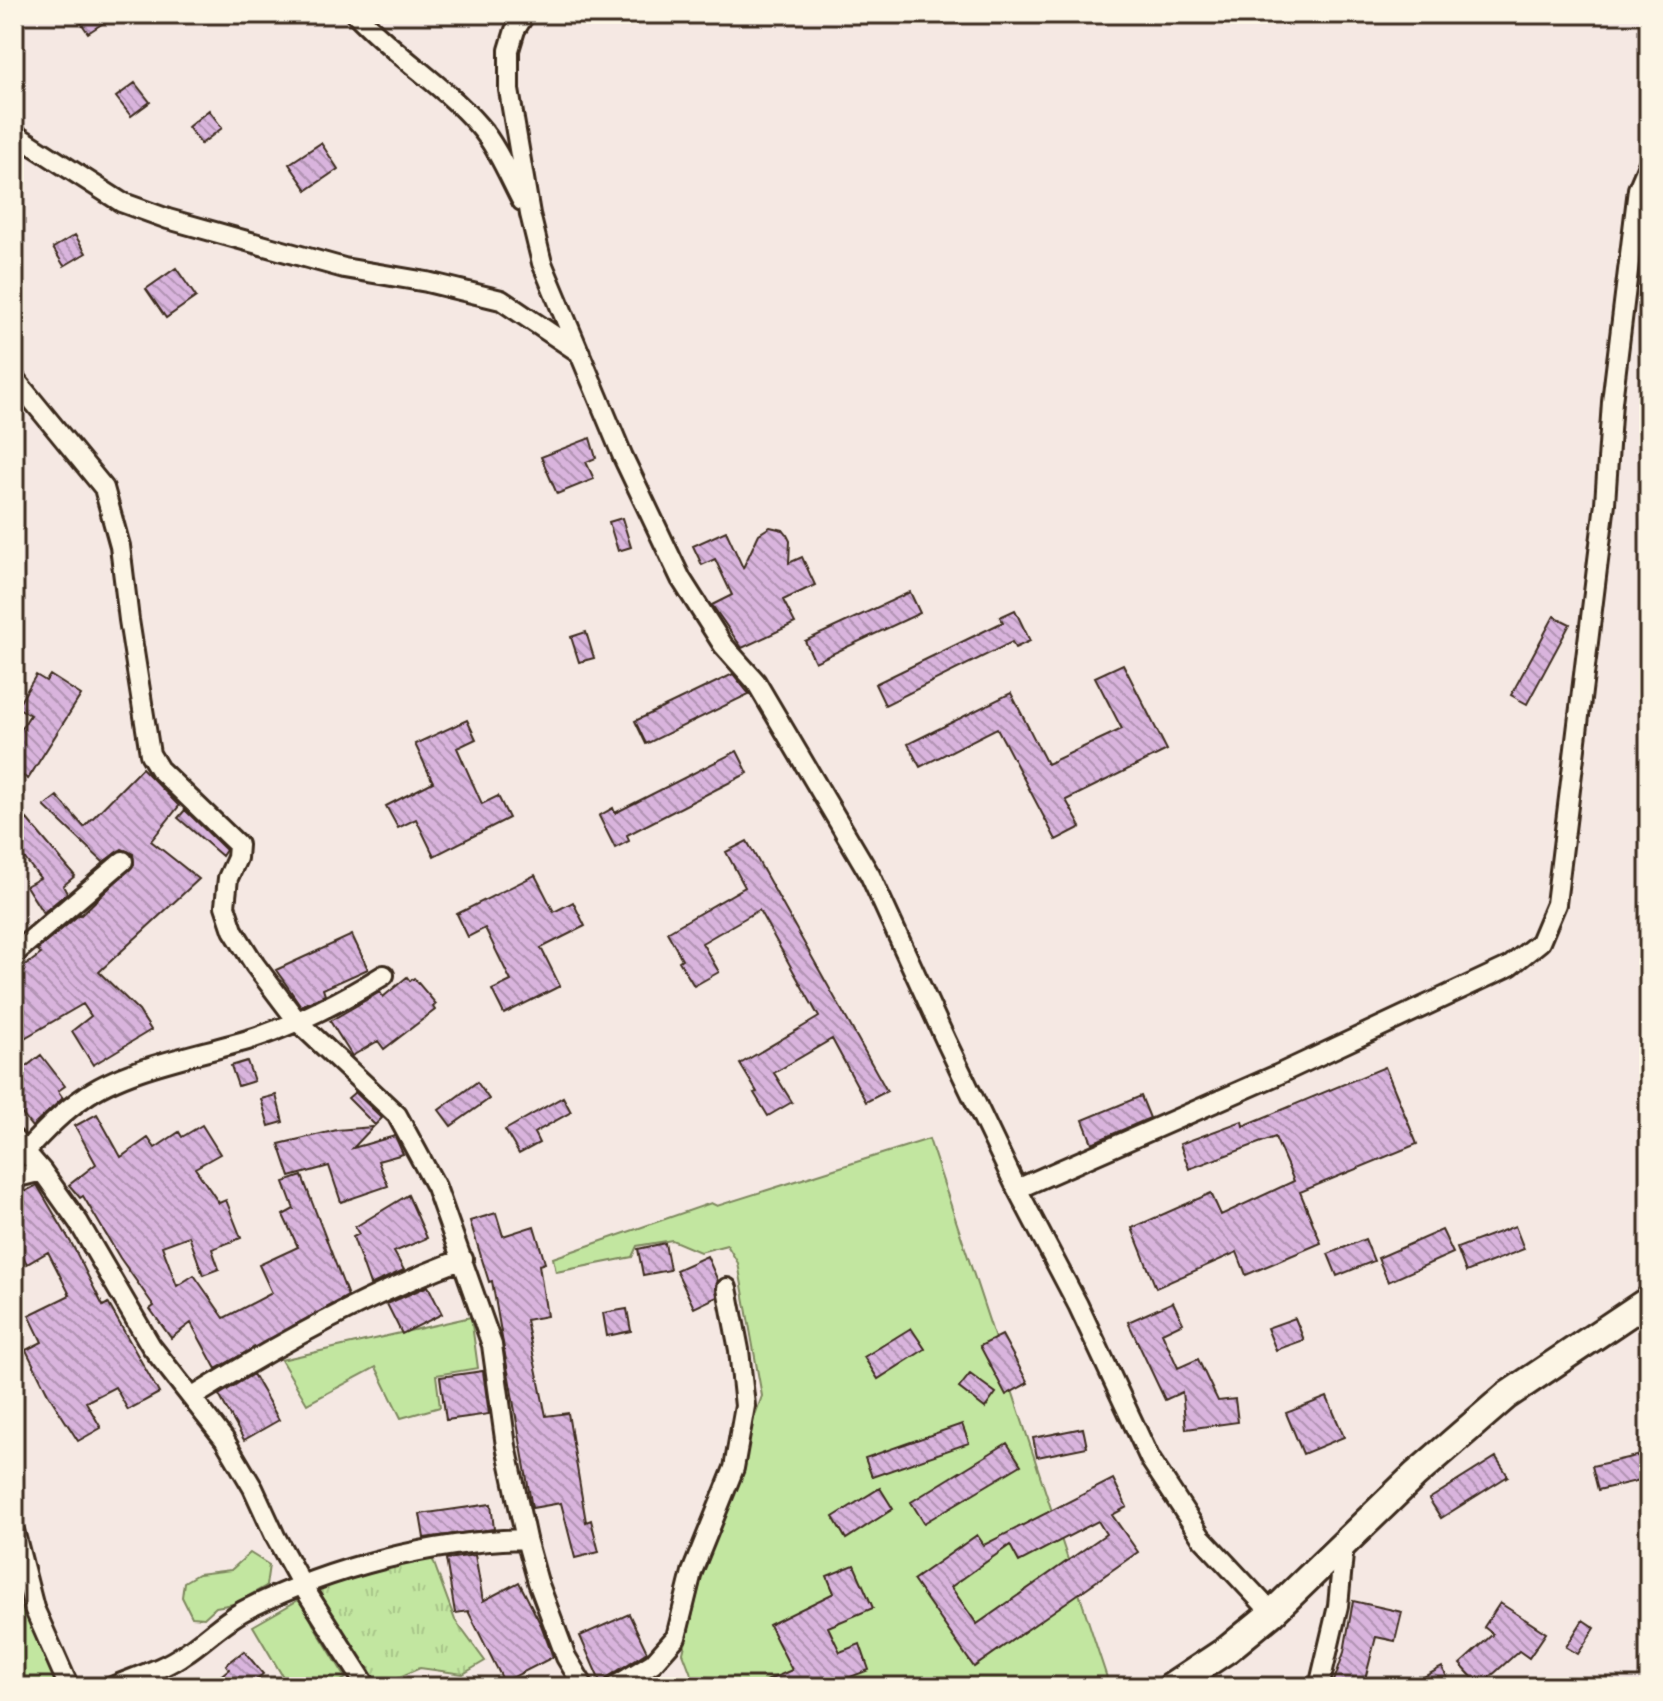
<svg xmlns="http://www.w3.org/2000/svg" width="1663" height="1701" font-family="Dekko,sans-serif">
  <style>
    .green { fill: #c2e6a0; stroke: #7e885f; stroke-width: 2 }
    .park { fill: url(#park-tufts); stroke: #7e885f; stroke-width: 2 }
    .building { fill: url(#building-back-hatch); stroke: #3b2a1e; stroke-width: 2; fill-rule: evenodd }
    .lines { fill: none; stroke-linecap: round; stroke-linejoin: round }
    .street-casing { stroke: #3b2a1e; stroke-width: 24 }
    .secondary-casing { stroke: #3b2a1e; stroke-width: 32 }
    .street { stroke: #fcf5e5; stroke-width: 18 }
    .secondary { stroke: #fcf5e5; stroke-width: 26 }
  </style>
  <defs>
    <pattern id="park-tufts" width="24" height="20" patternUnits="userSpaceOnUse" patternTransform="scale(2)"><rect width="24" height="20" fill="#c2e6a0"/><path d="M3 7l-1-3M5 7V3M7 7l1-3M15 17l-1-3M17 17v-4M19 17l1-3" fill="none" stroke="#a8c589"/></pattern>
    <pattern id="building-back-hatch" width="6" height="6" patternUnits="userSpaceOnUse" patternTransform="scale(2)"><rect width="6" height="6" fill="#d9b4dd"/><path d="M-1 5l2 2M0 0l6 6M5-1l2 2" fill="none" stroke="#b193b3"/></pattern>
  </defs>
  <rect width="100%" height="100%" fill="#f5e8e3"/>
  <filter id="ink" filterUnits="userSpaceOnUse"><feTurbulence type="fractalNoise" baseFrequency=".0125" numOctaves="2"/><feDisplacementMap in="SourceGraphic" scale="16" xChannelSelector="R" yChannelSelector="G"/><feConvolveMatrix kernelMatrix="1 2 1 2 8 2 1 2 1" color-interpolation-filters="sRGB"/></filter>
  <g filter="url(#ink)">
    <!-- green -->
    <path class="green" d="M 929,1139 L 1110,1687 L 696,1687 L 683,1653 L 712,1535 L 762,1396 L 738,1263 L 727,1245 L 700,1252 L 672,1240 L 637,1246 L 632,1257 L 556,1272 L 553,1258 L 711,1203 L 717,1206 Z
      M 471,1317 L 478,1368 L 436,1375 L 440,1407 L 401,1418 L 376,1367 L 307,1404 L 281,1360 Z
      M 250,1553 L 269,1565 L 266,1586 L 234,1604 L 216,1607 L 204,1618 L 192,1617 L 182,1597 L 184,1582 L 198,1574 L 231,1570 Z
      M 302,1598 L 313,1624 L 346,1678 L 331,1687 L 289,1687 L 253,1626 Z
      M 14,1601 L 22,1601 L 63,1687 L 14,1687 Z"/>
    <!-- park -->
    <path class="park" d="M 431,1555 L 455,1620 L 485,1661 L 463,1674 L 420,1668 L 379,1686 L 311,1591 Z"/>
    <!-- building -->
    <path class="building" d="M 75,14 L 117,14 L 88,33 Z
      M 135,83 L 150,102 L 131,116 L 116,97 Z
      M 209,110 L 222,128 L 201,144 L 188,127 Z
      M 321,143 L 338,169 L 307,190 L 289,164 Z
      M 75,235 L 86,253 L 64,266 L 53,248 Z
      M 176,268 L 196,297 L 166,318 L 146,289 Z
      M 590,438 L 596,458 L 586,462 L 594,479 L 557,494 L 541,457 Z
      M 622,518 L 631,547 L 618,551 L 609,522 Z
      M 770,527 L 783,530 L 787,535 L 790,541 L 789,563 L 802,557 L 815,585 L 783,600 L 795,623 L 742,648 L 712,605 L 732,595 L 715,559 L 702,565 L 693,546 L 726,531 L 743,568 L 759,534 Z
      M 910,592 L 920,613 L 815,662 L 805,641 Z
      M 1015,610 L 1030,641 L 1015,648 L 1012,642 L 885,705 L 875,684 L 1003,622 L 1000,617 Z
      M 1554,616 L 1570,624 L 1527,704 L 1511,695 Z
      M 586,632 L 594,658 L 579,662 L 571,637 Z
      M 1123,664 L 1167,750 L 1066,800 L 1081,827 L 1056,840 L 997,728 L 920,767 L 908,744 L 1011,693 L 1047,764 L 1122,729 L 1095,677 Z
      M 733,674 L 749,694 L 646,744 L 635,721 Z
      M 36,675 L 46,681 L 50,675 L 81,695 L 28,779 L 14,770 L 14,740 L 30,715 L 17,707 Z
      M 467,720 L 476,739 L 457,748 L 482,804 L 498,796 L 509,818 L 434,856 L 416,819 L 398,828 L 386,806 L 433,782 L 415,744 Z
      M 737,751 L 748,773 L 627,835 L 629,841 L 615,848 L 599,816 L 613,808 L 615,813 Z
      M 142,768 L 179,806 L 151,841 L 199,879 L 99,972 L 139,1011 L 151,1030 L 93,1065 L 72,1031 L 91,1016 L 83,1004 L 14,1044 L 14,974 L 41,954 L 37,950 L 80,914 L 81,915 L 134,864 L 133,854 L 122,849 L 103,862 L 44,806 L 57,796 L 84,827 Z
      M 185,810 L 226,850 L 222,856 L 178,818 Z
      M 27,819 L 75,876 L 63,886 L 67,893 L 43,913 L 26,886 L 40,878 L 14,845 L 14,830 Z
      M 747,841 L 887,1091 L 866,1102 L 832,1039 L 774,1073 L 792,1102 L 768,1116 L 754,1093 L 757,1092 L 740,1064 L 819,1017 L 759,910 L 702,943 L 719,972 L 694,986 L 679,961 L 682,959 L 667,932 L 745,887 L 726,852 Z
      M 535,875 L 554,912 L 573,902 L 585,926 L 541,948 L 560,986 L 504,1014 L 492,990 L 511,981 L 485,928 L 468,937 L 457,914 Z
      M 352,935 L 368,969 L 323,989 L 325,995 L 301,1006 L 276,970 Z
      M 407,977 L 410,981 L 414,978 L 436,1004 L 433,1007 L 435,1010 L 384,1049 L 378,1041 L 352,1056 L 330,1021 L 380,992 L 383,997 Z
      M 41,1055 L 65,1086 L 58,1091 L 63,1098 L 32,1127 L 14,1104 L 14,1076 Z
      M 247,1061 L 254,1081 L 238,1086 L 231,1066 Z
      M 1385,1067 L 1417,1144 L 1300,1192 L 1321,1243 L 1246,1275 L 1237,1252 L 1156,1288 L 1132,1228 L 1211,1193 L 1221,1215 L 1294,1181 L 1275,1137 L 1189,1169 L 1180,1144 L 1242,1121 L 1243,1126 Z
      M 477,1082 L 489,1099 L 451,1126 L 439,1110 Z
      M 355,1092 L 382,1118 L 375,1125 L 348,1098 Z
      M 276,1095 L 283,1122 L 269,1126 L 261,1099 Z
      M 1141,1096 L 1150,1118 L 1092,1143 L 1083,1120 Z
      M 563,1097 L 571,1112 L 534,1133 L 539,1143 L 519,1154 L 505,1130 Z
      M 97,1114 L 121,1157 L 148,1138 L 155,1148 L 179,1132 L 182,1137 L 202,1125 L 220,1154 L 195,1168 L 219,1203 L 226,1200 L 241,1238 L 212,1249 L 219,1269 L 203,1275 L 189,1236 L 162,1246 L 177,1286 L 194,1275 L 224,1318 L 272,1293 L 259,1265 L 298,1247 L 283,1215 L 294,1209 L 284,1182 L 302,1176 L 348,1296 L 216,1369 L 191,1323 L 171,1338 L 150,1309 L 154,1306 L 120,1258 L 83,1196 L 80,1198 L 69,1185 L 96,1164 L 75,1126 Z
      M 373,1127 L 353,1148 L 395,1136 L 403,1154 L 378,1161 L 388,1186 L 341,1202 L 329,1166 L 290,1177 L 279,1144 L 337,1130 Z
      M 37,1185 L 73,1246 L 103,1306 L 108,1303 L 159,1393 L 128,1410 L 115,1387 L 86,1402 L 101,1428 L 78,1441 L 48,1394 L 26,1350 L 42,1342 L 29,1315 L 70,1295 L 48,1252 L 27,1264 L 14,1240 L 14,1197 Z
      M 408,1195 L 427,1238 L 394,1252 L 404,1270 L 370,1285 L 353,1237 L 359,1234 L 355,1227 Z
      M 496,1213 L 503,1236 L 534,1226 L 545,1263 L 539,1265 L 547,1316 L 526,1320 L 546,1416 L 568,1413 L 586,1522 L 591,1520 L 599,1552 L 575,1558 L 561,1503 L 532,1508 L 492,1281 L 489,1282 L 470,1221 Z
      M 1515,1226 L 1524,1249 L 1466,1272 L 1457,1248 Z
      M 1442,1230 L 1453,1253 L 1388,1282 L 1378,1258 Z
      M 1365,1239 L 1374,1261 L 1337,1276 L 1328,1254 Z
      M 665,1243 L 670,1270 L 643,1275 L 638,1249 Z
      M 707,1256 L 718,1281 L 716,1285 L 717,1297 L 694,1308 L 676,1270 Z
      M 428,1286 L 442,1314 L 402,1334 L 387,1304 Z
      M 1173,1302 L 1183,1323 L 1162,1333 L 1178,1368 L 1198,1359 L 1218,1401 L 1235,1399 L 1238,1422 L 1186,1429 L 1182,1392 L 1165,1400 L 1128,1322 Z
      M 627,1309 L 631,1331 L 607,1336 L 603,1313 Z
      M 1295,1318 L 1304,1340 L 1276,1350 L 1267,1328 Z
      M 911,1328 L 925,1349 L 878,1379 L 864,1357 Z
      M 1002,1335 L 1028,1383 L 1006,1395 L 980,1346 Z
      M 483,1371 L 489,1414 L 446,1420 L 440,1377 Z
      M 253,1374 L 279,1420 L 244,1440 L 219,1395 Z
      M 970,1374 L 996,1393 L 985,1408 L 959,1388 Z
      M 1327,1397 L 1344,1437 L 1303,1454 L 1286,1413 Z
      M 962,1424 L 969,1443 L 872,1477 L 865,1458 Z
      M 1083,1428 L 1087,1447 L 1037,1457 L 1033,1438 Z
      M 1007,1443 L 1021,1465 L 924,1523 L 911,1502 Z
      M 1649,1453 L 1649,1478 L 1598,1490 L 1592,1466 Z
      M 1496,1457 L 1508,1476 L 1441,1518 L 1429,1499 Z
      M 1113,1479 L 1127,1507 L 1112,1515 L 1138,1552 L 974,1667 L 913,1580 L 977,1535 L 984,1545 ZM 1098,1521 L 1106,1534 L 977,1624 L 951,1587 L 1010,1545 L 1019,1562 Z
      M 880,1488 L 893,1509 L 846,1539 L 833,1517 Z
      M 491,1504 L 494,1529 L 424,1538 L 420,1514 Z
      M 475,1555 L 483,1601 L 519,1582 L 541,1625 L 553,1657 L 504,1682 L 468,1611 L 455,1613 L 446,1559 Z
      M 854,1565 L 873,1608 L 828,1627 L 840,1652 L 860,1644 L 869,1670 L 824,1687 L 752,1687 L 792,1670 L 769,1625 L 834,1593 L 827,1576 Z
      M 1353,1601 L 1402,1612 L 1395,1641 L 1376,1637 L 1363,1687 L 1332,1687 L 1344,1652 Z
      M 1500,1603 L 1546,1633 L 1529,1658 L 1519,1651 L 1480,1686 L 1460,1664 L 1493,1634 L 1484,1627 Z
      M 629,1614 L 647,1652 L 608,1677 L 602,1686 L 580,1636 Z
      M 1583,1620 L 1595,1628 L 1578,1654 L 1566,1647 Z
      M 244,1651 L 263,1674 L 248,1687 L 207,1687 L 229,1669 L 226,1665 Z
      M 1442,1667 L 1452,1687 L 1405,1687 Z"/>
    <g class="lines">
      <defs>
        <path id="street" d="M 356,14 C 394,55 443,84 479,126 C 496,145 510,178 522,201
          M 525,14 L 515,30 L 509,50 L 509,90 L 530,214 L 542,263 L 623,457 L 681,579 L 723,645 L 756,682 L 870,875 L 946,1041 L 1017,1189 L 1078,1305 L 1150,1459 L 1201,1537 L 1272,1613
          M 18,136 L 121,202 L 168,219 L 344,268 L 427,282 L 501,300 L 580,353
          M 14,378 L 104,488 L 120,546 L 129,620 L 150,754 L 159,769 L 238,845 L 237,858 L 228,878 L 225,906 L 233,930 L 255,965 L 298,1022 L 397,1115 L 436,1187 L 492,1345 L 506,1446 L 526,1539 L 538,1582 L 566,1657 L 584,1687
          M 14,954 L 123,861
          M 14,1139 L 42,1171 L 79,1223 L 151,1346 L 224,1439 L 253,1488 L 275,1536 L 302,1585 L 367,1687
          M 25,1152 C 42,1133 61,1113 83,1098 C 125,1067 200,1055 251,1039 C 298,1024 342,1001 384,975
          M 14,1178 L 42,1171
          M 1017,1189 L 1277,1075 L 1510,966 L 1540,942 L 1556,904 L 1605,503 L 1612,402 L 1638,189 L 1649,163
          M 193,1397 C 278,1344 368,1294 463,1259
          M 14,1530 L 34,1608 L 69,1687
          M 112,1687 C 135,1677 164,1669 184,1654 C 206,1640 225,1619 249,1608 C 333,1567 433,1541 526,1539
          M 614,1687 L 653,1663 L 676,1637 L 692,1572 L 734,1468 L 745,1406 L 739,1350 L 727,1288
          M 1319,1687 L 1338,1606 L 1344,1544"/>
        <path id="secondary" d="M 1171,1687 L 1228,1649 L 1272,1613 L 1415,1475 L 1506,1396 L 1649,1300"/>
      </defs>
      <!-- street casing -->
      <use href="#street" class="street-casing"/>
      <!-- secondary casing -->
      <use href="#secondary" class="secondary-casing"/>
      <!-- street -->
      <use href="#street" class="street"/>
      <!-- secondary -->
      <use href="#secondary" class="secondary"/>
    </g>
  </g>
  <!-- margin -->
  <rect width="1663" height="1701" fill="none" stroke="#fcf5e5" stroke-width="48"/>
  <rect x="24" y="24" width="1615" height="1653" fill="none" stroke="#3b2a1e" stroke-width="3" filter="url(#ink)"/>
</svg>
